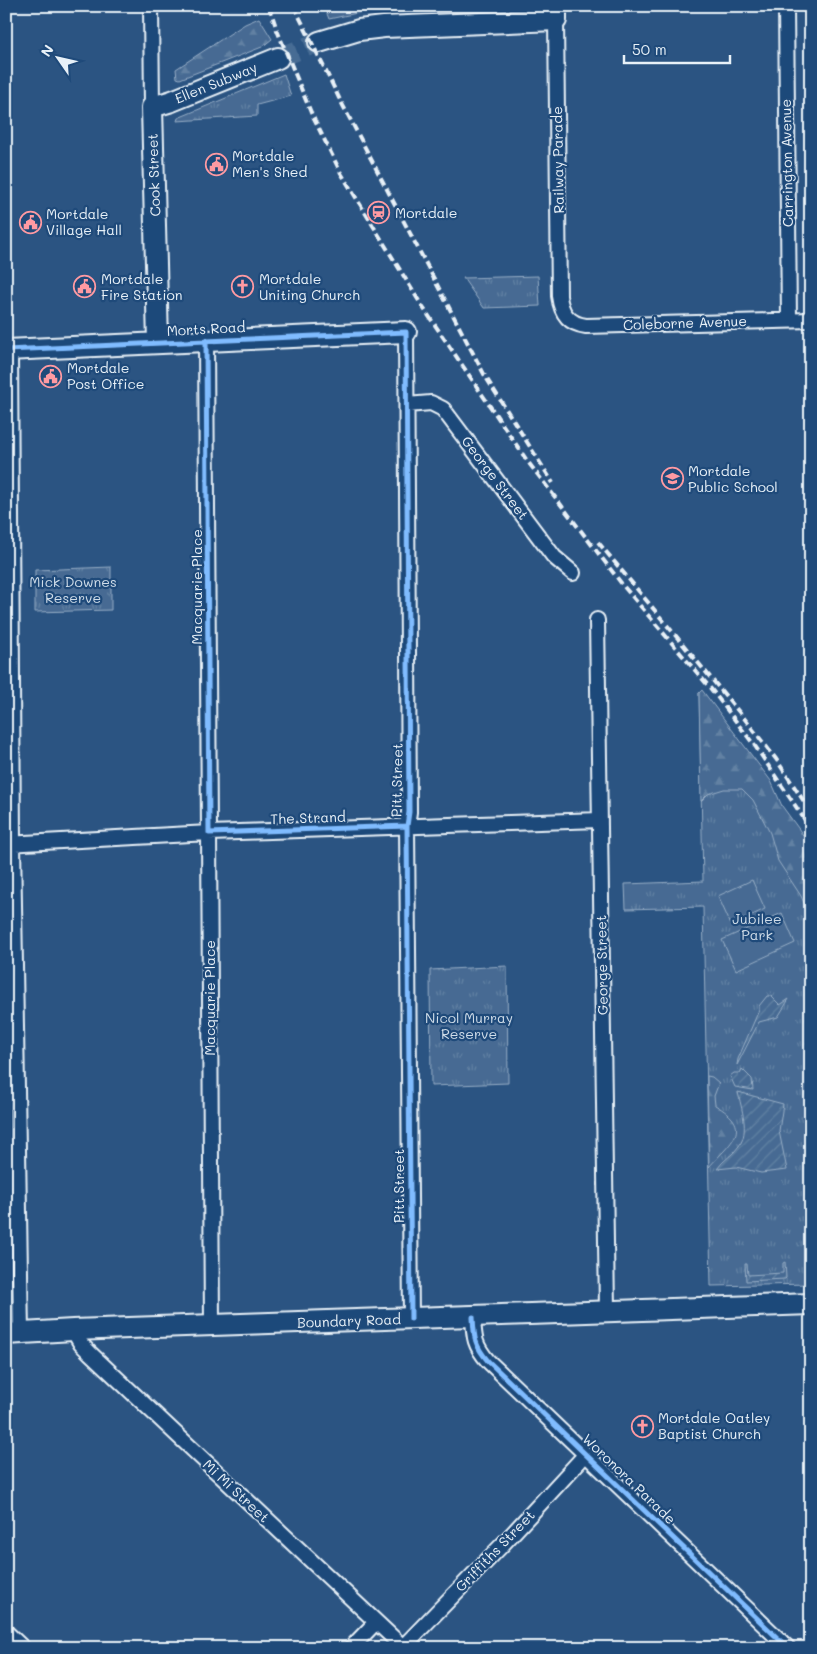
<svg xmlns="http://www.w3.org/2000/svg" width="817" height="1654" font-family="Mali,sans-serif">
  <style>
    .grass { fill: url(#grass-tufts); stroke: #98aec6 }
    .forest { fill: url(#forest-firs); stroke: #98aec6 }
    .garden { fill: url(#garden-furrows); stroke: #98aec6 }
    .pitch { fill: #476b93; stroke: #98aec6 }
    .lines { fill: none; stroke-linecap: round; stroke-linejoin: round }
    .secondary-tunnel { stroke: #476c94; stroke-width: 20; stroke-dasharray: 20 10; stroke-linecap: butt }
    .street-casing { stroke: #e8f1f8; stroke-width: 18 }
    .secondary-casing { stroke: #e8f1f8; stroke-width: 24 }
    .street { stroke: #1f4a7a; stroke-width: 14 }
    .secondary { stroke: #1f4a7a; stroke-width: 20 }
    .rail { stroke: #e8f1f8; stroke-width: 4; stroke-dasharray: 8 4; stroke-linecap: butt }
    .cycleway-casing { stroke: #1f4a7a; stroke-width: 8 }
    .cycleway { stroke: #80bcff; stroke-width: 5 }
    .labels { text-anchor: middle; stroke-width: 4.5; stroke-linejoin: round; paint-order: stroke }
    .street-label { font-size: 14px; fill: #e8f1f8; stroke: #1f4a7a }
    .poi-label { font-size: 14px; fill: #e8f1f8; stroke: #1f4a7a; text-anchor: start }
    .park-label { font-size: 14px; fill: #d0dde9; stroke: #1f4a7a }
  </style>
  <defs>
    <pattern id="grass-tufts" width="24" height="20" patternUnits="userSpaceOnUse" patternTransform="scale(1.25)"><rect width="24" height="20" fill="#476b93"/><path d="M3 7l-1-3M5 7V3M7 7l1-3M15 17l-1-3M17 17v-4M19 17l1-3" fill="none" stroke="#6281a3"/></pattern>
    <pattern id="forest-firs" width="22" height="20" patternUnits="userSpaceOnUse" patternTransform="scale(1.25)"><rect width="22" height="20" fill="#476b93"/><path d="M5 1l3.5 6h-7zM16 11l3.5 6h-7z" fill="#6281a3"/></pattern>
    <pattern id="garden-furrows" width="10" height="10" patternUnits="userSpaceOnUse" patternTransform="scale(1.25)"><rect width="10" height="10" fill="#476b93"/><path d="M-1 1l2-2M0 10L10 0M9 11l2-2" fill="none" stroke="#6281a3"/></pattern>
  </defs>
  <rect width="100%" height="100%" fill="#2b5482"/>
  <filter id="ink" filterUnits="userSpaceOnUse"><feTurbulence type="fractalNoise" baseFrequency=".02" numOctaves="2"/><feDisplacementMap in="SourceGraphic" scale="10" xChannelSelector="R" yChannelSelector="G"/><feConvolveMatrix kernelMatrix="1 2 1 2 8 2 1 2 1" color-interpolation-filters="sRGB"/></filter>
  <g filter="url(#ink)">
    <!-- grass -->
    <path class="grass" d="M 324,6 L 390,6 L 329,19 Z
      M 284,74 L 291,96 L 257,105 L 257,116 L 177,121 L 178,118 Z
      M 538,276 L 540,306 L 484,308 L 463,278 Z
      M 111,567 L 111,610 L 35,612 L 35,570 Z
      M 699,693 L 787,845 L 811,904 L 811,1284 L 711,1286 L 703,907 L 626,909 L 625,884 L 703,881 Z
      M 507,966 L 508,1083 L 431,1086 L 430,970 Z"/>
    <!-- forest -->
    <path class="forest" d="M 259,18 L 272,39 L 262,47 L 180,79 L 177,78 L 176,69 L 245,24 Z
      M 702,690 L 771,781 L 782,806 L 806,839 L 811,853 L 811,919 L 801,896 L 778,861 L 770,833 L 753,800 L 742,789 L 724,789 L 708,794 L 701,801 L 699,693 Z
      M 707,1076 L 712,1077 L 719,1083 L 714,1096 L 715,1105 C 755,1128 731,1142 709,1167 Z"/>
    <!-- garden -->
    <path class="garden" d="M 767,996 L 771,996 L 780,1005 L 789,999 L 778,1017 L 759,1022 L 737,1065 L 738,1059 L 759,1010 L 759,1006 Z
      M 742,1069 L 752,1079 L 753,1090 L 735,1087 L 730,1076 L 734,1073 L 740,1073 Z
      M 738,1092 L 783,1104 L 779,1131 L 787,1170 L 761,1173 L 736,1167 L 717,1169 C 723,1160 733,1155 739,1146 C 750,1131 741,1108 738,1092 Z
      M 785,1262 L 786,1278 L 785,1279 L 746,1281 L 745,1264 L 747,1264 L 748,1275 L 783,1273 L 783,1263 Z"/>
    <!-- pitch -->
    <path class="pitch" d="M 752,880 L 765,909 L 731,925 L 718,896 Z
      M 782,913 L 795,943 L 736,970 L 722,940 Z"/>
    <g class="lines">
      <!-- secondary-tunnel -->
      <path class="secondary-tunnel" d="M 278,58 L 319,42"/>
      <defs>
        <path id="street" d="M 151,6 L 152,107
          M 786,6 L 789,320
          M 556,20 L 559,296 C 561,312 568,324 586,326 L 811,320
          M 406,332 L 409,812 L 407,826 L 411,1319
          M 206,340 L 212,1326
          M 10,349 L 13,843 L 21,1334
          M 407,405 L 431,403 L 443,409 L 554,557 L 573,573
          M 597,620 L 607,1310
          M 6,844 L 209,833 L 600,820
          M 473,1317 C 474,1337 474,1345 488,1361 L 788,1648
          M 73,1330 L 81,1344 L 90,1353 L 404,1648
          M 6,1632 L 23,1648
          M 403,1647 L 503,1544 L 586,1454
          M 351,1648 L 376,1622"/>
        <path id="secondary" d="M 319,42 L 359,30 L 384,27 L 556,20 L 556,6
          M 158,343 L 152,107 L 172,101 L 278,58
          M 6,350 L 406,332
          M 6,1334 L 73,1330 C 319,1322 565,1312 811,1304"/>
      </defs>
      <!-- street casing -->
      <use href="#street" class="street-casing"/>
      <!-- secondary casing -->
      <use href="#secondary" class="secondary-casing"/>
      <!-- street -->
      <use href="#street" class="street"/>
      <!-- secondary -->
      <use href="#secondary" class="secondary"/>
      <!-- rail -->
      <path class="rail" d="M 269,6 L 277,30 L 312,115 L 341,173 L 422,306 L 528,462 L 625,588 L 711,689 L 755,746 L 811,829
        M 294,6 L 339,98 L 485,376 L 553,483
        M 598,542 L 744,718 L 776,759 L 811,812"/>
      <defs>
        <path id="cycleway" d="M 206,340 L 209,833 L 407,826
          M 6,350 L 406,332 L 409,812 L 407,826 L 411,1319
          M 473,1317 C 474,1337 474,1345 488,1361 L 788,1648"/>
      </defs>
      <!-- cycleway casing -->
      <use href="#cycleway" class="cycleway-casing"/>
      <!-- cycleway -->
      <use href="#cycleway" class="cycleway"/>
    </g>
  </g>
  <!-- icons -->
  <defs>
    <symbol id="civic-ring" viewBox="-11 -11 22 22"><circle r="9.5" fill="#1f4a7a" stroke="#ff9aa2" stroke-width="1.5"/><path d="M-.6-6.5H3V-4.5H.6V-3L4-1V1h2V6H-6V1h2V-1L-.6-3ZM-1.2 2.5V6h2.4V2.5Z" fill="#ff9aa2"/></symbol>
    <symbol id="station-ring" viewBox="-11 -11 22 22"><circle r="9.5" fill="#1f4a7a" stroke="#ff9aa2" stroke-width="1.5"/><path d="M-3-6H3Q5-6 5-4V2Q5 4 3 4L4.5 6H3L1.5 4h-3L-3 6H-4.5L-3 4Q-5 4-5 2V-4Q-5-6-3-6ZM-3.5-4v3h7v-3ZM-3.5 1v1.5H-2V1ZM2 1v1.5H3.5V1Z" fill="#ff9aa2"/></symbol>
    <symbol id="church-ring" viewBox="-11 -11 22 22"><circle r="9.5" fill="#1f4a7a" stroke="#ff9aa2" stroke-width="1.5"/><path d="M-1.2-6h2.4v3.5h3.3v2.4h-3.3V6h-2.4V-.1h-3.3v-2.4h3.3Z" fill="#ff9aa2"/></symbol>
    <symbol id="school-ring" viewBox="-11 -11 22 22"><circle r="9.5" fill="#1f4a7a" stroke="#ff9aa2" stroke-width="1.5"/><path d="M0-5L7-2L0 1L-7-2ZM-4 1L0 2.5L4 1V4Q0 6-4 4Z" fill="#ff9aa2"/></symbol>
  </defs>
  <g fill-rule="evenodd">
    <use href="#civic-ring" x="204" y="152" width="25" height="25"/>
    <use href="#station-ring" x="366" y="200" width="25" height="25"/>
    <use href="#civic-ring" x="18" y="210" width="25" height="25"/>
    <use href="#civic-ring" x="72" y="274" width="25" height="25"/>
    <use href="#church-ring" x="230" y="274" width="25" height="25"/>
    <use href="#civic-ring" x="38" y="364" width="25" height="25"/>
    <use href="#school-ring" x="660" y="466" width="25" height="25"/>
    <use href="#church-ring" x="630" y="1414" width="25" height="25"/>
  </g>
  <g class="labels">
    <!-- street labels -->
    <g class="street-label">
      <text transform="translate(216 83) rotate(-22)" y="5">Ellen Subway</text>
      <text transform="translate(558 160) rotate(-91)" y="5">Railway Parade</text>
      <text transform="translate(787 163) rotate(-91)" y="5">Carrington Avenue</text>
      <text transform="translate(154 175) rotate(-92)" y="5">Cook Street</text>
      <text transform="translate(685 323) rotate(-2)" y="5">Coleborne Avenue</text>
      <text transform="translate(206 329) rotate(-3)" y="5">Morts Road</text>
      <text transform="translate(495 478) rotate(53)" y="5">George Street</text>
      <text transform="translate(197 587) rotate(-90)" y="5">Macquarie Place</text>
      <text transform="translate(397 780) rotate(-89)" y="5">Pitt Street</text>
      <text transform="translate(308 818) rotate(-2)" y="5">The Strand</text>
      <text transform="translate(602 965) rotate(-91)" y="5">George Street</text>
      <text transform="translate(210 998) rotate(-90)" y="5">Macquarie Place</text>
      <text transform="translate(399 1186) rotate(-90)" y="5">Pitt Street</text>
      <text transform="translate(349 1321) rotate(-2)" y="5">Boundary Road</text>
      <text transform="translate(629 1479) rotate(44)" y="5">Woronora Parade</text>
      <text transform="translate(236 1491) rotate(43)" y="5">Mi Mi Street</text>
      <text transform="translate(495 1551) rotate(-46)" y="5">Griffiths Street</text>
    </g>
    <!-- poi labels -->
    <g class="poi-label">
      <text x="232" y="161">Mortdale<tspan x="232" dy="16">Men's Shed</tspan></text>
      <text x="395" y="218">Mortdale</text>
      <text x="46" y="219">Mortdale<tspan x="46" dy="16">Village Hall</tspan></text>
      <text x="101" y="284">Mortdale<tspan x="101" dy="16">Fire Station</tspan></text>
      <text x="259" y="284">Mortdale<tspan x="259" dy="16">Uniting Church</tspan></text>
      <text x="67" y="373">Mortdale<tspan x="67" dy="16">Post Office</tspan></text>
      <text x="688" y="476">Mortdale<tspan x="688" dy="16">Public School</tspan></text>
      <text x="658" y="1423">Mortdale Oatley<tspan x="658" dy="16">Baptist Church</tspan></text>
    </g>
    <!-- park labels -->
    <g class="park-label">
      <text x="73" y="587">Mick Downes<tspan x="73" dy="16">Reserve</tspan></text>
      <text x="757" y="924">Jubilee<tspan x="757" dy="16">Park</tspan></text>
      <text x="469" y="1023">Nicol Murray<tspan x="469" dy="16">Reserve</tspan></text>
    </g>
  </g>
  <!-- margin -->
  <rect width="817" height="1654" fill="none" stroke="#1f4a7a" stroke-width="25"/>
  <rect x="12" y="12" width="792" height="1629" fill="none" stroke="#e8f1f8" stroke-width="2" filter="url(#ink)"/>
  <!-- north arrow -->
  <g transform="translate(58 58) rotate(304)" stroke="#1f4a7a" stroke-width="4" paint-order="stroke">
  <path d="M0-4L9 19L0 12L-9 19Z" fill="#e8f1f8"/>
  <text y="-8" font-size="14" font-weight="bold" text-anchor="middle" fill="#e8f1f8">N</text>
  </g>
  <!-- scale -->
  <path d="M624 55v8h106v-8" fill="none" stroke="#e8f1f8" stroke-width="2.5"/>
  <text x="632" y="55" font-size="15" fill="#e8f1f8" stroke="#1f4a7a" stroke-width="4" paint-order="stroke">50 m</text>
</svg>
